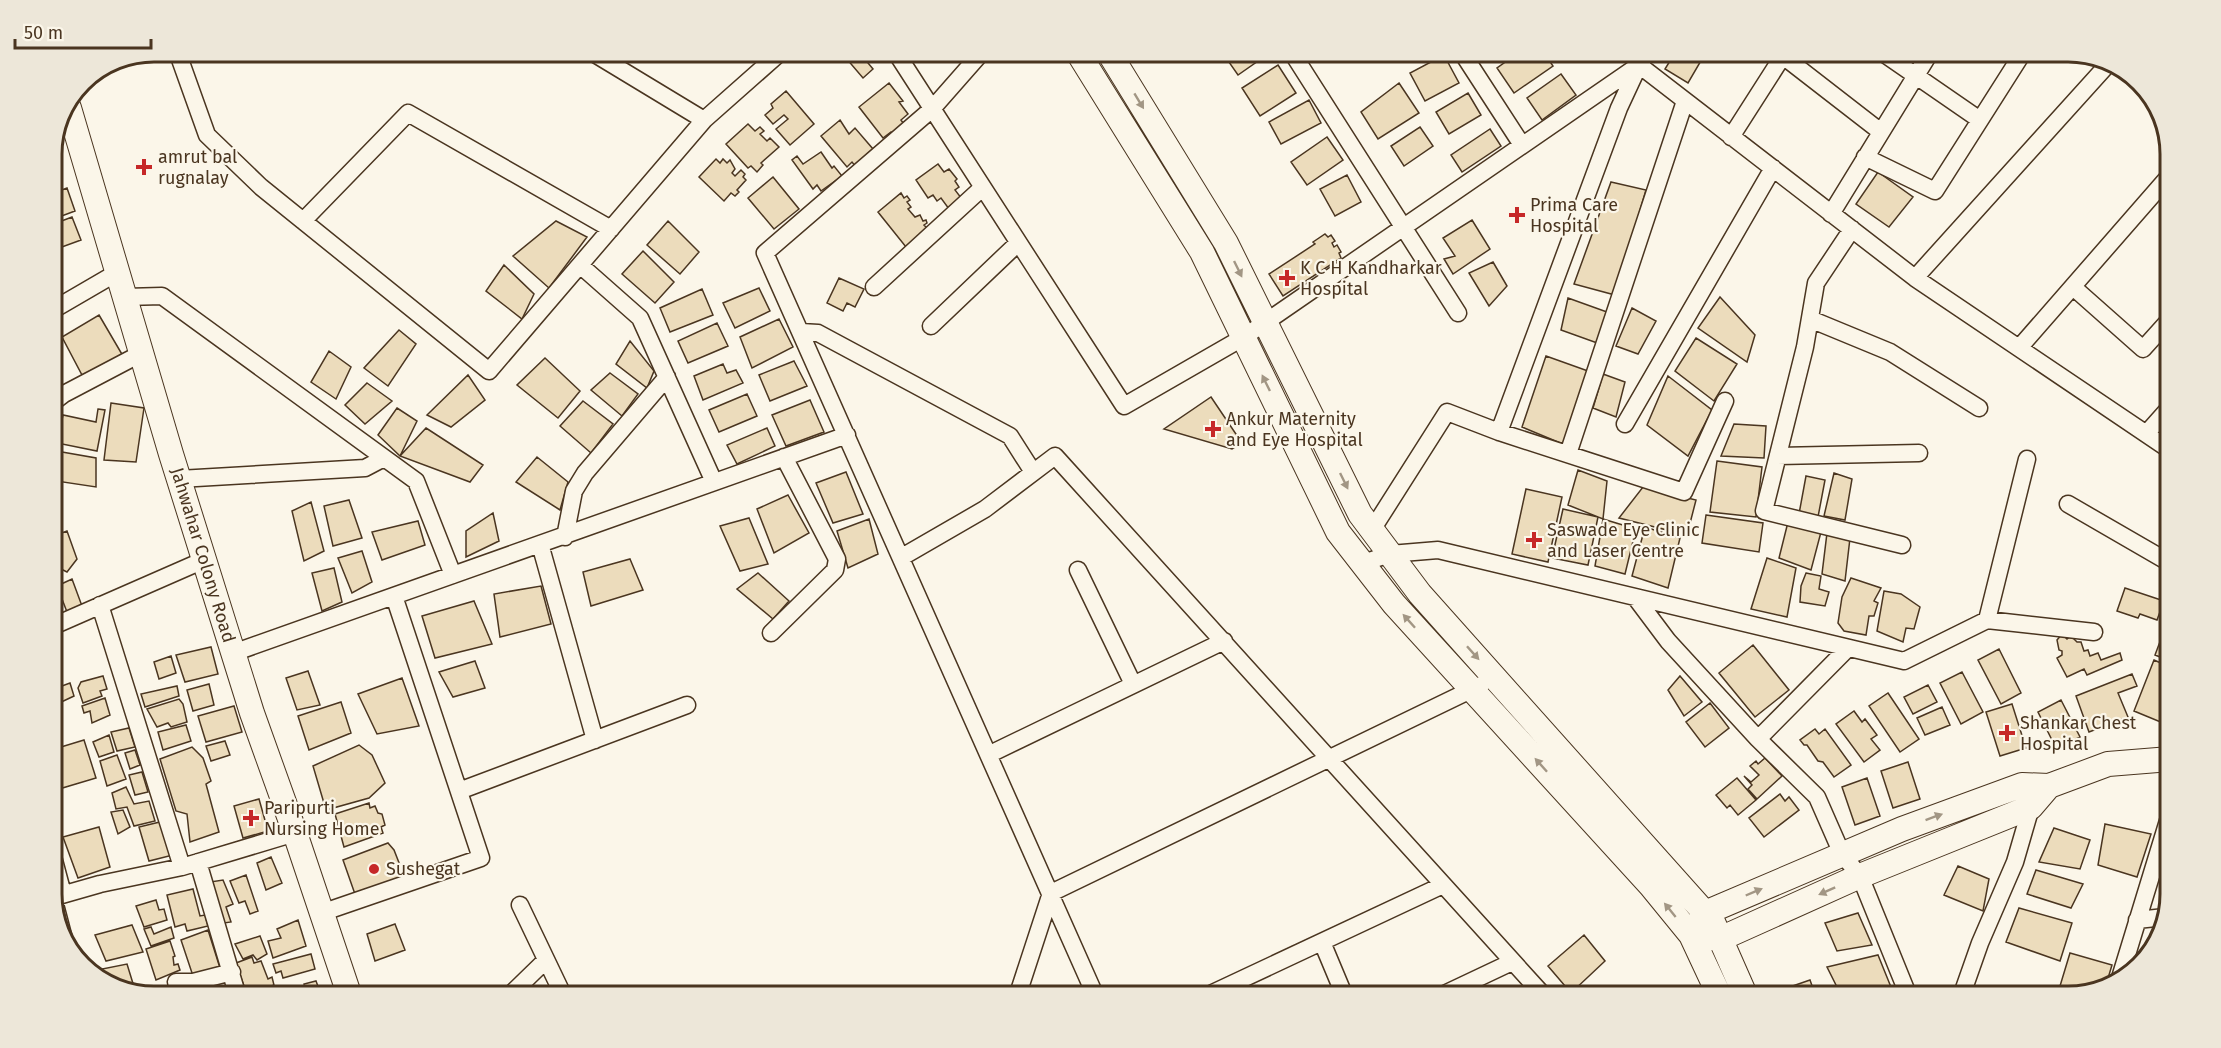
<svg xmlns="http://www.w3.org/2000/svg" width="2221" height="1048" font-family="'Fira Sans',sans-serif">
  <style>
    .building { fill: #ecdcbc; stroke: #4a3520; stroke-width: 1.5 }
    .lines { fill: none; stroke-linecap: round; stroke-linejoin: round }
    .street-casing { stroke: #4a3520; stroke-width: 19 }
    .secondary-casing { stroke: #4a3520; stroke-width: 26 }
    .street { stroke: #fbf6e9; stroke-width: 16 }
    .secondary { stroke: #fbf6e9; stroke-width: 24 }
    .oneway { fill: #a29684 }
    .poi-dot { fill: #c62828; stroke: #fbf6e9; stroke-width: 2 }
    .labels { text-anchor: middle; stroke-width: 4.5; stroke-linejoin: round; paint-order: stroke }
    .poi-label { font-size: 18px; fill: #4a3520; stroke: #fbf6e9; text-anchor: start }
    .street-label { font-size: 18px; fill: #4a3520; stroke: #fbf6e9 }
    .rim { fill: none; stroke: #4a3520; stroke-width: 3 }
  </style>
  <rect width="100%" height="100%" fill="#fbf6e9"/>
  <!-- building -->
  <path class="building" d="M 840,51 L 871,51 L 863,57 L 873,69 L 863,78 Z
    M 1230,51 L 1266,51 L 1268,54 L 1238,75 L 1224,55 Z
    M 1362,51 L 1382,51 L 1367,60 Z
    M 1521,51 L 1543,51 L 1553,66 L 1514,93 L 1497,68 Z
    M 1559,51 L 1579,51 L 1565,60 Z
    M 1676,51 L 1696,51 L 1694,54 L 1702,59 L 1688,83 L 1665,69 Z
    M 1444,55 L 1459,83 L 1425,101 L 1410,73 Z
    M 1278,65 L 1296,93 L 1260,116 L 1242,88 Z
    M 1561,74 L 1576,95 L 1542,120 L 1527,98 Z
    M 889,83 L 903,101 L 899,102 L 908,114 L 901,120 L 907,128 L 895,137 L 891,132 L 883,138 L 859,107 Z
    M 1399,83 L 1419,113 L 1378,139 L 1361,112 Z
    M 786,91 L 814,124 L 790,145 L 776,129 L 788,119 L 784,115 L 773,124 L 765,115 L 773,108 L 771,104 Z
    M 1468,93 L 1481,115 L 1449,134 L 1436,112 Z
    M 1309,100 L 1321,123 L 1281,144 L 1269,122 Z
    M 840,120 L 849,134 L 855,128 L 873,149 L 867,154 L 869,156 L 856,167 L 852,162 L 847,167 L 821,136 Z
    M 748,124 L 755,131 L 760,127 L 764,131 L 760,134 L 767,141 L 770,138 L 779,147 L 761,163 L 763,165 L 757,172 L 751,166 L 748,168 L 726,144 Z
    M 1420,127 L 1433,146 L 1404,166 L 1391,146 Z
    M 1490,129 L 1501,146 L 1462,172 L 1451,155 Z
    M 1327,137 L 1343,160 L 1307,185 L 1291,162 Z
    M 821,152 L 832,168 L 834,166 L 842,176 L 821,191 L 817,185 L 813,189 L 792,160 L 797,156 L 803,164 Z
    M 716,159 L 720,163 L 723,159 L 727,163 L 730,160 L 735,169 L 732,173 L 735,176 L 741,170 L 745,174 L 743,177 L 746,180 L 737,190 L 739,192 L 735,196 L 731,193 L 724,201 L 699,177 Z
    M 938,164 L 944,172 L 949,169 L 957,179 L 955,181 L 959,187 L 955,190 L 962,199 L 949,209 L 941,198 L 937,201 L 933,195 L 928,198 L 916,180 Z
    M 1878,172 L 1913,197 L 1889,227 L 1856,204 Z
    M 1347,175 L 1361,202 L 1335,216 L 1320,189 Z
    M 773,177 L 799,209 L 774,229 L 748,198 Z
    M 1611,182 L 1646,190 L 1615,295 L 1574,284 Z
    M 67,188 L 75,211 L 51,220 L 51,194 Z
    M 901,193 L 904,198 L 907,196 L 910,200 L 907,202 L 911,207 L 908,209 L 915,217 L 920,215 L 923,221 L 926,220 L 927,223 L 924,225 L 928,229 L 906,247 L 878,212 Z
    M 72,217 L 81,240 L 51,251 L 51,225 Z
    M 1472,220 L 1490,249 L 1453,274 L 1444,259 L 1455,256 L 1443,238 Z
    M 556,221 L 587,237 L 549,288 L 513,256 Z
    M 668,221 L 699,252 L 680,274 L 647,245 Z
    M 1325,234 L 1328,237 L 1331,235 L 1335,241 L 1332,243 L 1334,247 L 1337,245 L 1341,252 L 1339,253 L 1341,258 L 1283,296 L 1269,274 L 1315,244 L 1313,242 Z
    M 643,251 L 674,282 L 655,303 L 622,274 Z
    M 1493,262 L 1507,286 L 1489,306 L 1469,273 Z
    M 504,265 L 534,294 L 522,319 L 486,291 Z
    M 839,278 L 864,289 L 855,307 L 847,303 L 843,311 L 827,303 Z
    M 759,288 L 770,311 L 735,328 L 723,303 Z
    M 702,289 L 713,315 L 670,332 L 660,308 Z
    M 1720,297 L 1755,335 L 1747,362 L 1698,328 Z
    M 1568,298 L 1607,312 L 1600,344 L 1561,330 Z
    M 1632,308 L 1656,321 L 1638,354 L 1616,346 Z
    M 99,315 L 123,356 L 82,375 L 62,337 Z
    M 779,319 L 793,347 L 752,368 L 740,337 Z
    M 717,323 L 728,346 L 688,363 L 678,341 Z
    M 399,330 L 416,344 L 388,386 L 364,368 Z
    M 1696,338 L 1737,364 L 1714,401 L 1675,371 Z
    M 630,341 L 654,371 L 647,388 L 616,364 Z
    M 329,351 L 351,367 L 336,399 L 311,382 Z
    M 1546,356 L 1588,371 L 1565,445 L 1522,427 Z
    M 545,358 L 580,391 L 558,418 L 517,385 Z
    M 794,361 L 807,386 L 770,401 L 759,375 Z
    M 723,364 L 727,373 L 736,370 L 743,383 L 703,400 L 694,376 Z
    M 610,373 L 638,394 L 622,416 L 591,390 Z
    M 1603,374 L 1625,382 L 1616,417 L 1593,408 Z
    M 468,375 L 485,400 L 451,427 L 427,415 Z
    M 1668,376 L 1712,410 L 1688,456 L 1647,425 Z
    M 367,383 L 392,401 L 365,424 L 345,405 Z
    M 747,394 L 757,416 L 719,432 L 709,410 Z
    M 1211,397 L 1242,443 L 1232,449 L 1164,429 Z
    M 810,400 L 824,432 L 786,446 L 772,415 Z
    M 583,401 L 613,424 L 591,453 L 560,426 Z
    M 111,403 L 144,408 L 136,462 L 104,460 Z
    M 397,408 L 417,421 L 400,456 L 378,435 Z
    M 98,409 L 105,410 L 97,451 L 57,443 L 63,415 L 96,422 Z
    M 1734,424 L 1766,426 L 1764,458 L 1721,456 Z
    M 426,428 L 483,465 L 470,482 L 400,456 Z
    M 767,428 L 775,446 L 737,464 L 727,445 Z
    M 62,452 L 96,458 L 96,487 L 56,481 Z
    M 537,457 L 568,482 L 560,510 L 516,482 Z
    M 1717,461 L 1762,467 L 1756,517 L 1710,512 Z
    M 1578,470 L 1607,481 L 1603,519 L 1568,505 Z
    M 846,472 L 863,514 L 833,523 L 816,483 Z
    M 1834,473 L 1852,479 L 1845,520 L 1824,516 Z
    M 1806,476 L 1825,480 L 1818,517 L 1799,514 Z
    M 1643,487 L 1696,500 L 1687,535 L 1619,518 Z
    M 2170,488 L 2170,509 L 2161,504 Z
    M 1526,489 L 1562,497 L 1548,562 L 1512,554 Z
    M 788,495 L 809,533 L 774,553 L 757,509 Z
    M 349,500 L 362,538 L 333,546 L 324,506 Z
    M 311,502 L 324,551 L 304,561 L 292,511 Z
    M 1563,509 L 1598,517 L 1588,565 L 1552,558 Z
    M 493,513 L 499,541 L 466,557 L 466,531 Z
    M 1706,515 L 1763,523 L 1759,552 L 1702,543 Z
    M 749,518 L 768,564 L 740,571 L 720,526 Z
    M 869,519 L 878,554 L 848,568 L 837,531 Z
    M 1603,519 L 1636,529 L 1625,574 L 1595,566 Z
    M 418,521 L 425,545 L 382,560 L 372,532 Z
    M 1788,522 L 1821,532 L 1811,570 L 1779,558 Z
    M 1645,527 L 1680,538 L 1668,588 L 1632,576 Z
    M 67,531 L 77,559 L 67,572 L 51,564 L 51,537 Z
    M 1827,533 L 1850,538 L 1845,581 L 1822,574 Z
    M 362,551 L 372,582 L 352,593 L 338,558 Z
    M 1767,558 L 1796,568 L 1787,617 L 1751,609 Z
    M 630,559 L 643,590 L 591,606 L 583,572 Z
    M 334,568 L 342,602 L 322,611 L 312,573 Z
    M 758,573 L 789,601 L 773,619 L 737,589 Z
    M 1806,573 L 1821,576 L 1819,589 L 1829,592 L 1825,606 L 1800,602 L 1801,586 Z
    M 1851,578 L 1881,588 L 1874,601 L 1878,603 L 1874,616 L 1869,616 L 1866,635 L 1844,631 L 1838,623 L 1842,597 Z
    M 72,579 L 82,606 L 67,612 L 57,586 Z
    M 541,586 L 551,624 L 500,637 L 494,594 Z
    M 2125,588 L 2164,601 L 2157,620 L 2140,614 L 2138,618 L 2117,611 Z
    M 51,590 L 61,614 L 51,618 Z
    M 1884,591 L 1901,594 L 1920,607 L 1914,629 L 1906,628 L 1903,642 L 1877,631 Z
    M 474,601 L 492,644 L 435,658 L 422,616 Z
    M 2062,634 L 2067,639 L 2071,636 L 2077,642 L 2081,642 L 2084,651 L 2088,650 L 2090,656 L 2098,653 L 2101,660 L 2120,653 L 2122,660 L 2087,675 L 2084,669 L 2067,677 L 2057,658 L 2062,655 L 2062,651 L 2059,650 L 2057,640 Z
    M 2161,639 L 2170,643 L 2170,661 L 2155,655 Z
    M 1753,645 L 1789,690 L 1755,717 L 1719,673 Z
    M 211,647 L 218,674 L 185,682 L 176,655 Z
    M 1999,649 L 2021,693 L 2001,704 L 1978,660 Z
    M 171,656 L 176,673 L 159,679 L 154,662 Z
    M 2154,660 L 2170,667 L 2170,719 L 2165,717 L 2163,723 L 2134,711 Z
    M 475,661 L 485,688 L 453,697 L 439,672 Z
    M 308,671 L 320,705 L 297,710 L 286,678 Z
    M 1962,672 L 1983,712 L 1961,724 L 1940,683 Z
    M 2132,674 L 2137,686 L 2118,693 L 2128,717 L 2089,732 L 2076,696 Z
    M 103,676 L 107,689 L 100,691 L 102,696 L 83,703 L 78,688 L 81,682 Z
    M 1680,676 L 1702,702 L 1684,716 L 1668,690 Z
    M 402,678 L 419,726 L 377,734 L 358,694 Z
    M 70,683 L 74,696 L 55,705 L 51,696 L 51,690 Z
    M 209,684 L 214,705 L 193,711 L 187,690 Z
    M 1928,685 L 1937,702 L 1913,714 L 1904,697 Z
    M 177,686 L 179,696 L 145,707 L 141,694 Z
    M 1888,693 L 1919,739 L 1900,752 L 1869,706 Z
    M 105,698 L 110,715 L 92,723 L 90,711 L 84,713 L 82,706 Z
    M 179,699 L 183,704 L 187,722 L 171,727 L 168,723 L 157,727 L 147,709 Z
    M 2061,700 L 2080,737 L 2074,740 L 2068,737 L 2064,744 L 2056,748 L 2038,712 Z
    M 341,702 L 351,733 L 309,750 L 298,716 Z
    M 1710,703 L 1729,728 L 1705,747 L 1686,722 Z
    M 2012,704 L 2026,748 L 2000,756 L 1986,712 Z
    M 234,706 L 242,732 L 206,742 L 198,716 Z
    M 1942,707 L 1950,725 L 1925,735 L 1917,718 Z
    M 1854,711 L 1862,722 L 1865,719 L 1877,735 L 1871,739 L 1880,750 L 1864,762 L 1836,724 Z
    M 186,725 L 191,741 L 163,750 L 158,732 Z
    M 129,728 L 135,747 L 117,751 L 111,732 Z
    M 1815,729 L 1819,734 L 1825,729 L 1851,765 L 1834,777 L 1823,762 L 1818,761 L 1807,745 L 1804,745 L 1800,740 Z
    M 109,735 L 114,752 L 99,757 L 93,742 Z
    M 84,740 L 96,778 L 59,789 L 51,762 L 51,750 Z
    M 225,741 L 230,755 L 211,761 L 206,746 Z
    M 359,745 L 372,755 L 385,783 L 369,798 L 326,810 L 313,766 Z
    M 192,747 L 203,758 L 211,781 L 206,784 L 219,832 L 190,842 L 187,814 L 176,811 L 160,759 Z
    M 135,750 L 140,765 L 130,769 L 125,753 Z
    M 117,755 L 126,779 L 107,786 L 100,761 Z
    M 1765,758 L 1782,776 L 1757,799 L 1748,789 L 1752,785 L 1744,776 L 1751,782 L 1759,775 L 1750,766 L 1756,761 L 1758,764 Z
    M 1908,762 L 1920,799 L 1893,808 L 1881,771 Z
    M 142,772 L 148,792 L 135,795 L 129,775 Z
    M 1737,778 L 1756,800 L 1738,815 L 1730,805 L 1727,808 L 1716,795 Z
    M 1867,778 L 1880,816 L 1855,825 L 1842,787 Z
    M 126,787 L 134,804 L 149,801 L 155,821 L 134,826 L 127,807 L 116,809 L 112,793 Z
    M 1780,794 L 1785,801 L 1789,797 L 1799,810 L 1764,837 L 1749,818 Z
    M 259,799 L 268,831 L 243,838 L 234,806 Z
    M 369,803 L 370,808 L 375,806 L 378,813 L 382,814 L 385,825 L 381,827 L 383,833 L 344,847 L 335,814 Z
    M 123,810 L 130,827 L 118,834 L 111,812 Z
    M 164,821 L 173,855 L 149,861 L 139,827 Z
    M 2105,824 L 2151,834 L 2137,877 L 2098,865 Z
    M 99,827 L 110,867 L 78,878 L 63,837 Z
    M 2054,828 L 2090,840 L 2080,869 L 2039,862 Z
    M 388,843 L 394,850 L 405,878 L 356,897 L 343,860 Z
    M 271,857 L 282,883 L 266,890 L 257,863 Z
    M 1958,866 L 1989,879 L 1983,911 L 1944,895 Z
    M 2036,870 L 2083,884 L 2071,908 L 2027,894 Z
    M 246,875 L 258,911 L 250,914 L 245,901 L 239,903 L 230,881 Z
    M 223,880 L 233,904 L 226,907 L 231,922 L 224,923 L 210,882 Z
    M 193,889 L 200,916 L 205,915 L 208,926 L 187,931 L 185,924 L 175,927 L 167,895 Z
    M 156,900 L 159,910 L 164,909 L 167,920 L 144,927 L 136,906 Z
    M 2019,908 L 2072,923 L 2060,961 L 2006,942 Z
    M 1858,913 L 1872,945 L 1837,951 L 1825,923 Z
    M 298,920 L 306,946 L 273,958 L 268,941 L 281,938 L 277,929 Z
    M 395,924 L 405,950 L 375,961 L 367,934 Z
    M 132,925 L 143,952 L 106,961 L 95,935 Z
    M 151,927 L 154,934 L 171,927 L 174,938 L 151,946 L 144,929 Z
    M 208,930 L 220,968 L 194,979 L 181,940 Z
    M 1584,935 L 1605,961 L 1571,993 L 1548,966 Z
    M 260,936 L 267,954 L 257,960 L 253,955 L 243,959 L 235,944 Z
    M 170,941 L 175,956 L 173,957 L 174,965 L 178,964 L 180,970 L 156,980 L 146,949 Z
    M 2070,953 L 2112,965 L 2106,985 L 2079,993 L 2060,986 Z
    M 311,954 L 315,969 L 283,978 L 281,971 L 276,973 L 273,964 Z
    M 1878,955 L 1895,997 L 1842,997 L 1827,967 Z
    M 252,957 L 254,963 L 261,961 L 268,979 L 272,977 L 274,985 L 247,995 L 236,963 Z
    M 127,964 L 135,990 L 128,992 L 114,989 L 99,977 L 97,970 Z
    M 1810,980 L 1816,997 L 1788,997 L 1784,989 Z
    M 316,981 L 322,997 L 291,997 L 305,990 L 304,984 Z
    M 213,986 L 217,997 L 200,997 L 197,991 Z
    M 276,989 L 279,997 L 255,997 Z"/>
  <g class="lines">
    <defs>
      <path id="street" d="M 177,51 L 207,135 L 261,187 L 489,371 L 704,120 L 782,51
        M 590,51 L 704,120
        M 895,51 L 1124,406 L 1244,337 L 1639,65
        M 983,51 L 932,109 L 765,253 L 1096,997
        M 1291,51 L 1458,313
        M 1461,51 L 1522,145
        M 1630,51 L 1639,65 L 1915,278 L 2170,450
        M 1880,51 L 1980,120
        M 1783,56 L 1881,132
        M 1731,137 L 1786,51
        M 1865,157 L 1935,191 L 2024,51
        M 1831,214 L 1931,51
        M 303,221 L 408,113 L 611,229
        M 1852,229 L 1816,283 L 1805,347 L 1764,511 L 1902,545
        M 580,265 L 640,318 L 714,482
        M 1915,278 L 2110,62
        M 874,287 L 982,188
        M 2073,287 L 2143,349 L 2170,319
        M 125,297 L 162,296 L 416,481 L 453,575
        M 51,311 L 118,272
        M 1810,319 L 1890,352 L 1979,408
        M 931,326 L 1018,243
        M 801,332 L 818,333 L 1010,436 L 1033,472
        M 2019,348 L 2170,175
        M 51,404 L 64,394 L 142,353
        M 1625,424 L 1773,168
        M 1499,432 L 1619,108 L 1639,65 L 1649,51
        M 2146,434 L 2170,407
        M 1568,454 L 1685,101
        M 1778,456 L 1919,453
        M 179,479 L 365,468 L 384,458
        M 2068,504 L 2170,563
        M 1372,530 L 1447,412 L 1499,432 L 1684,492 L 1725,401
        M 565,537 L 574,491 L 585,473 L 667,377
        M 540,544 L 595,740
        M 902,557 L 985,509 L 1055,456 L 1545,997
        M 1363,563 L 1390,554 L 1438,550 L 1904,661 L 1987,620 L 2094,632
        M 1078,570 L 1133,684
        M 1635,597 L 1668,641 L 1758,739 L 1817,797 L 1842,854 L 1860,876 L 1909,997
        M 100,605 L 182,867
        M 1987,620 L 2027,459
        M 51,627 L 204,560
        M 771,633 L 835,570 L 837,559 L 784,457
        M 233,653 L 847,435
        M 1758,739 L 1848,648
        M 990,754 L 1224,641
        M 459,791 L 687,705
        M 51,849 L 63,894
        M 198,862 L 238,997
        M 53,897 L 64,939
        M 51,898 L 100,884 L 182,867 L 295,833
        M 520,905 L 564,997
        M 321,913 L 481,858 L 394,596
        M 2137,920 L 2165,917
        M 1322,942 L 1345,997
        M 2119,981 L 2170,814
        M 188,997 L 176,982 L 193,982 L 232,972
        M 508,997 L 546,960
        M 1017,997 L 1051,893 L 1481,685
        M 1204,997 L 1443,885
        M 1438,997 L 1512,962
        M 1961,997 L 1980,943 L 2015,862 L 2031,807 L 2028,801"/>
      <path id="secondary" d="M 1077,51 L 1202,252 L 1338,532 L 1394,604 L 1651,886 L 1691,935 L 1720,997
        M 1108,51 L 1226,243 L 1360,514 L 1420,594 L 1713,922 L 1746,997
        M 69,108 L 171,454 L 252,713 L 295,833 L 350,997
        M 2049,786 L 2031,807 L 1860,876 L 1720,939 L 1691,935 L 1705,913 L 1902,829 L 2022,785 L 2049,786 L 2108,764 L 2170,759"/>
    </defs>
    <!-- street casing -->
    <use href="#street" class="street-casing"/>
    <!-- secondary casing -->
    <use href="#secondary" class="secondary-casing"/>
    <!-- street -->
    <use href="#street" class="street"/>
    <!-- secondary -->
    <use href="#secondary" class="secondary"/>
  </g>
  <!-- one-way arrows -->
  <defs><path id="oneway-solid" d="M-6-.8H1V-3.2L6.5 0L1 3.2V.8H-6Z" transform="scale(1.5)"/></defs>
  <g class="oneway">
    <use href="#oneway-solid" transform="translate(1139 101) rotate(59)"/>
    <use href="#oneway-solid" transform="translate(1238 269) rotate(64)"/>
    <use href="#oneway-solid" transform="translate(1266 383) rotate(-116)"/>
    <use href="#oneway-solid" transform="translate(1344 481) rotate(64)"/>
    <use href="#oneway-solid" transform="translate(1409 621) rotate(-132)"/>
    <use href="#oneway-solid" transform="translate(1473 653) rotate(48)"/>
    <use href="#oneway-solid" transform="translate(1541 765) rotate(-132)"/>
    <use href="#oneway-solid" transform="translate(1934 817) rotate(-20)"/>
    <use href="#oneway-solid" transform="translate(1827 891) rotate(156)"/>
    <use href="#oneway-solid" transform="translate(1754 892) rotate(-23)"/>
    <use href="#oneway-solid" transform="translate(1670 910) rotate(-129)"/>
  </g>
  <!-- markers -->
  <g class="poi-dot">
    <path d="M141 158h6v6h6v6h-6v6h-6v-6h-6v-6h6z"/>
    <path d="M1514 206h6v6h6v6h-6v6h-6v-6h-6v-6h6z"/>
    <path d="M1284 269h6v6h6v6h-6v6h-6v-6h-6v-6h6z"/>
    <path d="M1210 420h6v6h6v6h-6v6h-6v-6h-6v-6h6z"/>
    <path d="M1531 531h6v6h6v6h-6v6h-6v-6h-6v-6h6z"/>
    <path d="M2004 724h6v6h6v6h-6v6h-6v-6h-6v-6h6z"/>
    <path d="M248 809h6v6h6v6h-6v6h-6v-6h-6v-6h6z"/>
    <circle cx="374" cy="869" r="6"/>
  </g>
  <g class="labels">
    <!-- poi labels -->
    <g class="poi-label">
      <text x="158" y="163">amrut bal<tspan x="158" dy="21">rugnalay</tspan></text>
      <text x="1530" y="211">Prima Care<tspan x="1530" dy="21">Hospital</tspan></text>
      <text x="1300" y="274">K C H Kandharkar<tspan x="1300" dy="21">Hospital</tspan></text>
      <text x="1226" y="425">Ankur Maternity<tspan x="1226" dy="21">and Eye Hospital</tspan></text>
      <text x="1547" y="536">Saswade Eye Clinic<tspan x="1547" dy="21">and Laser Centre</tspan></text>
      <text x="2020" y="729">Shankar Chest<tspan x="2020" dy="21">Hospital</tspan></text>
      <text x="264" y="814">Paripurti<tspan x="264" dy="21">Nursing Home</tspan></text>
      <text x="386" y="875">Sushegat</text>
    </g>
    <!-- street labels -->
    <g class="street-label">
      <text transform="translate(203 555) rotate(73)" y="6">Jahwahar Colony Road</text>
    </g>
  </g>
  <!-- crop -->
  <path d="M0 0H2221V1048H0ZM154 62H2068A92 92 0 0 1 2160 154V894A92 92 0 0 1 2068 986H154A92 92 0 0 1 62 894V154A92 92 0 0 1 154 62Z" fill="#ede7d9" fill-rule="evenodd"/>
  <path class="rim" d="M154 62H2068A92 92 0 0 1 2160 154V894A92 92 0 0 1 2068 986H154A92 92 0 0 1 62 894V154A92 92 0 0 1 154 62Z"/>
  <!-- scale -->
  <path d="M15 39v9h136v-9" fill="none" stroke="#4a3520" stroke-width="3"/>
  <text x="24" y="39" font-size="18" fill="#4a3520" stroke="#fbf6e9" stroke-width="4.5" paint-order="stroke">50 m</text>
</svg>
